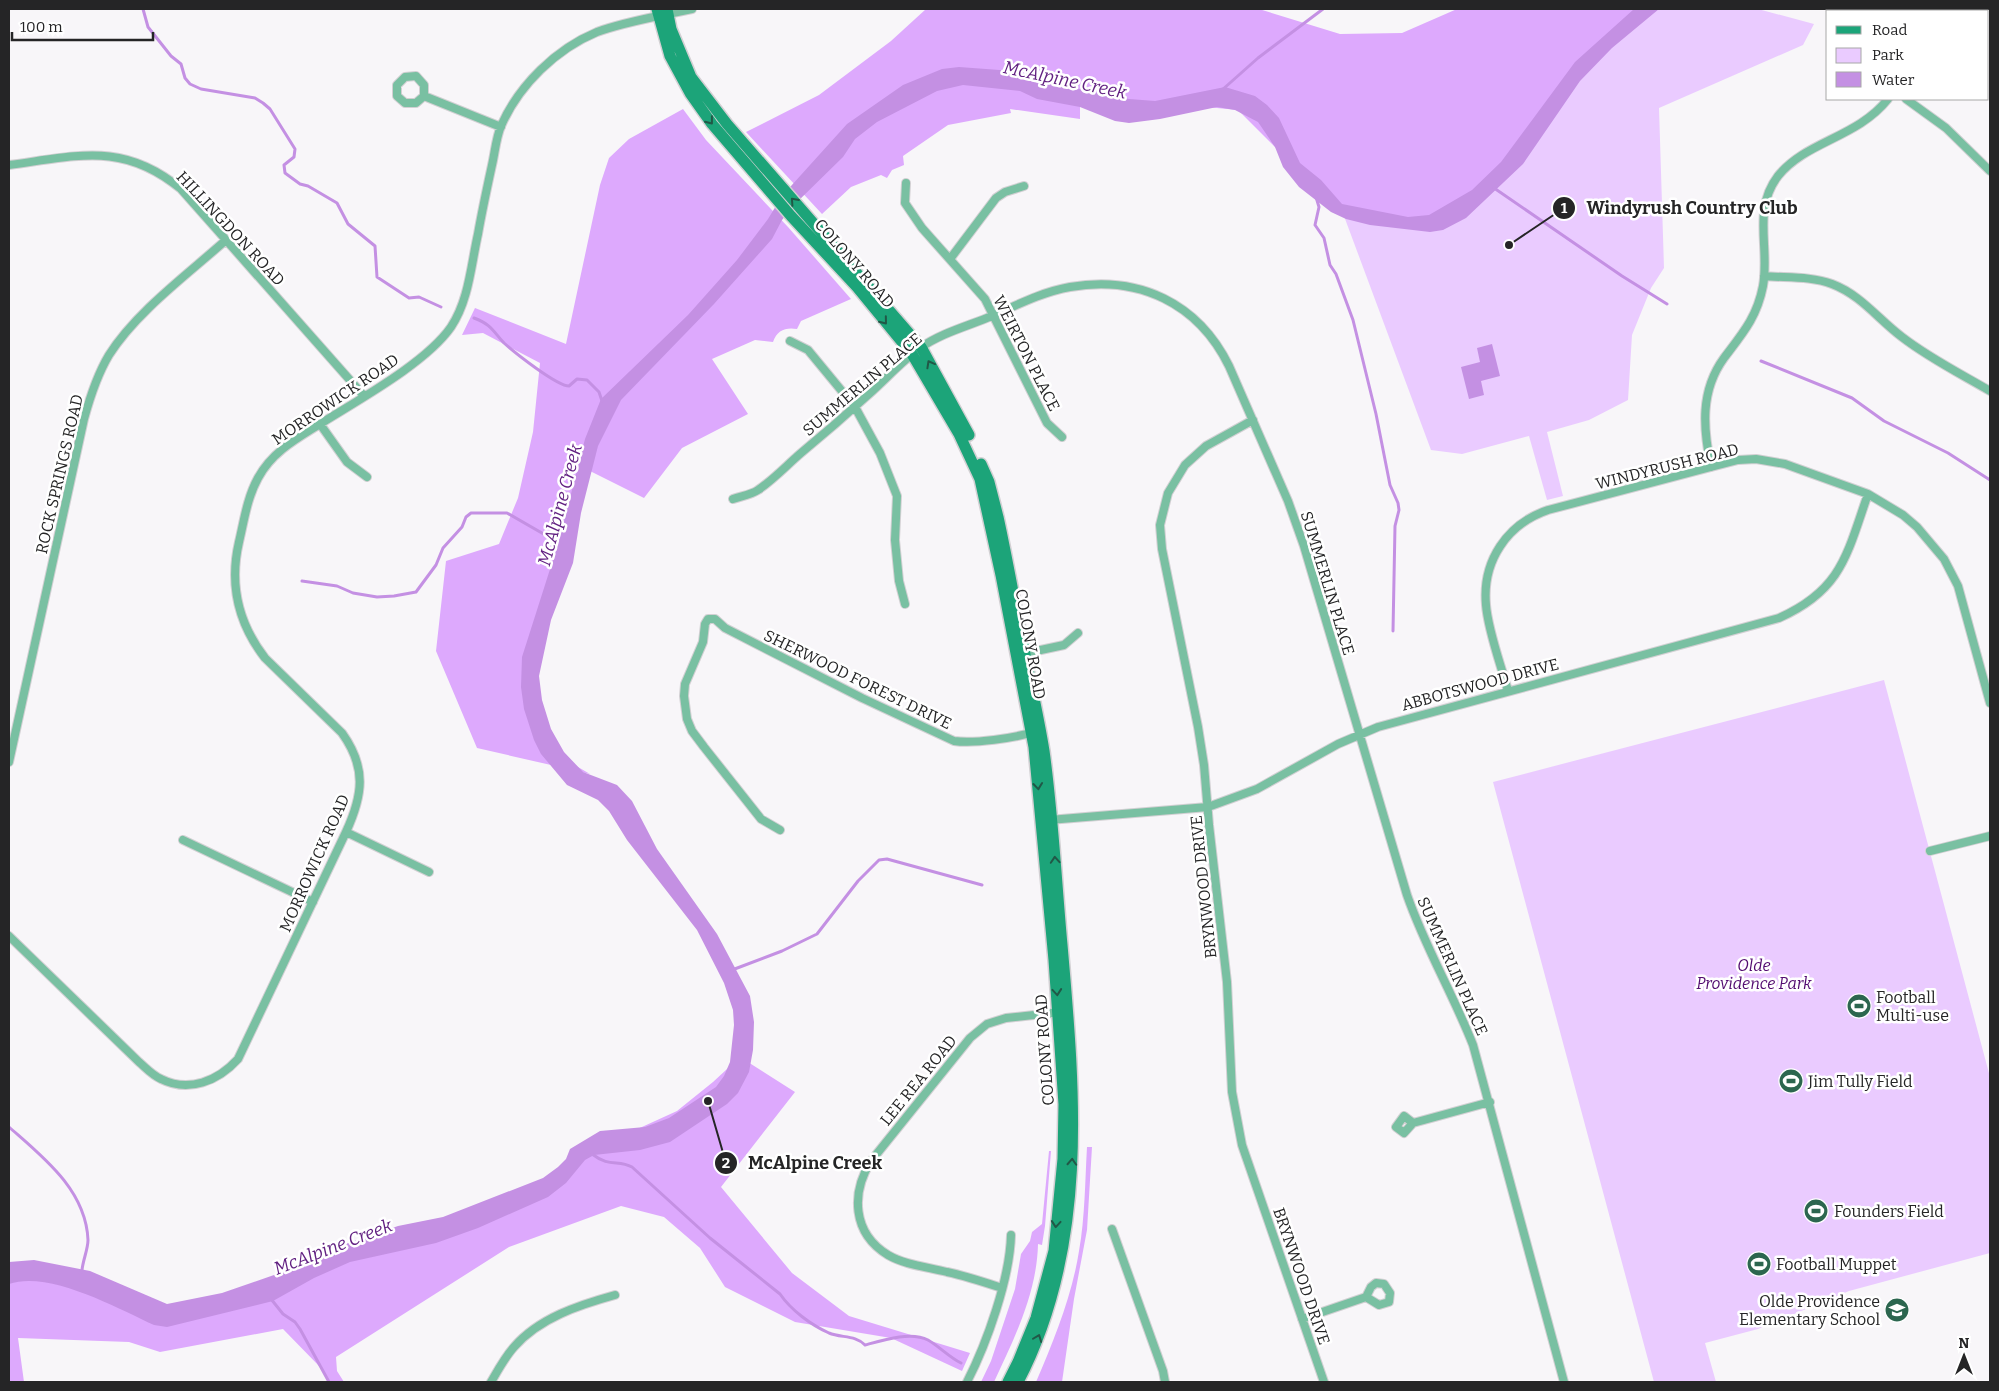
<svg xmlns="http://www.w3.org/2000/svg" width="1999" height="1391" font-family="Bitter,serif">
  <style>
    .green { fill: #eacbff }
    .forest { fill: #dda9fd }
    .water { fill: #c490e3 }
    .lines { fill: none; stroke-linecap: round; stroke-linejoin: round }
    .stream { stroke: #c490e3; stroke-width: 3 }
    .minor-casing { stroke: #d2d0d3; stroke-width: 10 }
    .secondary-casing { stroke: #d2d0d3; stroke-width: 14 }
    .minor { stroke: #79c0a2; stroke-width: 8 }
    .secondary { stroke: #1ca479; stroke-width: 11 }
    .oneway { stroke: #215847 }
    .labels { text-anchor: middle; stroke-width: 5; stroke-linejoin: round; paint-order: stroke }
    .street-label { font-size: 16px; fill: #252526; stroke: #fff }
    .park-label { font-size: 16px; font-style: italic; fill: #520b70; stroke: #fff }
    .poi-label { font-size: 16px; fill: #252526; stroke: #fff; text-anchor: start }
    .water-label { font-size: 18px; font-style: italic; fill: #622182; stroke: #fff }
    .leader { fill: none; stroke: #252526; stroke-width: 2 }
    .callout-dot { fill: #252526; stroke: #fff; stroke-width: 2 }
    .mark-label { font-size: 15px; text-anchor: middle; font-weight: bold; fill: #fff }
    .callout-label { font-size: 18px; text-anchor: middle; font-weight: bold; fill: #252526; stroke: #fff; stroke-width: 5; stroke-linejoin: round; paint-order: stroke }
  </style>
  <rect width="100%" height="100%" fill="#f8f6f9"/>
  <!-- green -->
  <path class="green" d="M 1651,9 L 1758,9 L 1814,24 L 1803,45 L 1659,108 L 1664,268 L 1651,288 L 1632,335 L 1628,400 L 1589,420 L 1547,432 L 1563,496 L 1547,500 L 1529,436 L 1462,454 L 1431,450 L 1341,208 L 1575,80 Z
    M 1884,680 L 1990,1077 L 1990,1253 L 1849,1291 L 1758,1329 L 1705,1343 L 1716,1382 L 1654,1382 L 1493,782 Z"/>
  <!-- forest -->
  <path class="forest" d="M 926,9 L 1259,9 L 1340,34 L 1402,33 L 1457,9 L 1651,9 L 1575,80 L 1543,128 L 1439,222 L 1367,219 L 1322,194 L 1238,110 L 1080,95 L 1080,119 L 1010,109 L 1011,113 L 948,125 L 903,156 L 904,165 L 892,170 L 887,178 L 881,175 L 851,187 L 822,214 L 746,132 L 819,95 L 891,41 Z
    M 683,109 L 706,140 L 788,227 L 851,299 L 801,321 L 797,329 C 786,327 777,330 773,342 L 755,340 L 712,359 L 748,414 L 682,448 L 644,498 L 588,470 L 526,679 L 554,753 L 590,774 L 477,748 L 436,651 L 446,561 L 499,544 L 518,498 L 533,432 L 540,363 L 483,333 L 462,335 L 475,308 L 566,344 L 600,185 L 609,158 L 629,139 Z
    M 740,1057 L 795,1092 L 721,1187 L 792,1273 L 849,1316 L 970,1353 L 962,1371 L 891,1338 L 795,1322 L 725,1287 L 700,1248 L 664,1217 L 621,1206 L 509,1247 L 336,1357 L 337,1371 L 344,1382 L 328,1382 L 329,1381 L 321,1368 L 283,1329 L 160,1352 L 129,1342 L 18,1338 L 24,1382 L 9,1382 L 9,1281 L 45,1268 L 180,1320 L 525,1195 L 598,1147 L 677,1111 L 713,1082 Z
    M 1087,1147 L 1092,1147 L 1087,1230 L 1074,1299 L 1062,1382 L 1036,1382 C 1054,1340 1072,1296 1079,1251 C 1085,1217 1085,1181 1087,1147 Z
    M 1049,1151 L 1051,1151 L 1045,1226 L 1042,1245 L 1038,1244 C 1037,1293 1014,1339 994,1382 L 981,1382 L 991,1361 L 1015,1289 L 1021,1254 L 1030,1241 L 1032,1232 L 1042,1224 Z"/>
  <!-- water -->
  <path class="water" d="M 1634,9 L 1659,9 L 1612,48 L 1580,81 L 1523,164 L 1466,218 L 1443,230 L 1430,232 L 1370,225 L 1346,219 L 1331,212 L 1299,187 L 1283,167 L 1275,147 L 1258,122 L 1235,110 L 1217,107 L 1160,119 L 1129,123 L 1115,121 L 1080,107 L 1037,99 L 1020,91 L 963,85 L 937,91 L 877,122 L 855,139 L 843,157 L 793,206 L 782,220 L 772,239 L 714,304 L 621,400 L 598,446 L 581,513 L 573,563 L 551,620 L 539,676 L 542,700 L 551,729 L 564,752 L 583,772 L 617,785 L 632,801 L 657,849 L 717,934 L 750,996 L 754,1022 L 753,1050 L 749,1072 L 738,1093 L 727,1104 L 670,1142 L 640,1150 L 594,1155 L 585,1160 L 566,1183 L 548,1197 L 478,1228 L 436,1243 L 350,1262 L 314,1278 L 273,1301 L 167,1327 L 154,1325 C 117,1308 49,1270 9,1284 L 9,1262 L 34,1260 L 90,1271 L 167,1304 L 222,1293 L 274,1275 L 325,1251 L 398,1226 L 443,1217 L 543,1178 L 558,1167 L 566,1159 L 570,1149 L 600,1131 L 645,1127 L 669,1118 L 716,1087 L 724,1076 L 730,1062 L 734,1025 L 733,1010 L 724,983 L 697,930 L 627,840 L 609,811 L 598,800 L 567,785 L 541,754 L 534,740 L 524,709 L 521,687 L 522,657 L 559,541 L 585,439 L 601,399 L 688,315 L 737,260 L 768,219 L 782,196 L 847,124 L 903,85 L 942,69 L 959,67 L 1013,71 L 1035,80 L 1129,99 L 1155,101 L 1225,87 L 1255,96 L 1267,105 L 1279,118 L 1300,163 L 1321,180 L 1342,204 L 1408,217 L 1429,215 L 1472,190 L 1501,162 L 1575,62 Z
    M 1492,344 L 1500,376 L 1481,381 L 1484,395 L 1469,399 L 1461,367 L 1480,362 L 1477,348 Z"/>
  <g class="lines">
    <!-- stream -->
    <path class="stream" d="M 143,9 L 148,27 L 171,56 L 181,64 L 185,78 L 190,84 L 201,89 L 255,98 L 263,103 L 270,109 L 295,149 L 294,157 L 284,165 L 285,173 L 300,184 L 308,186 L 337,203 L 348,224 L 375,246 L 377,277 L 409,298 L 419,297 L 441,307
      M 1222,90 L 1258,58 L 1323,9
      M 1494,188 L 1622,276 L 1667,304
      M 1316,197 L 1319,207 L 1315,225 L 1324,238 L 1330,265 L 1336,274 L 1353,320 L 1376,414 L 1390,485 L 1398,503 L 1399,510 L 1395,526 L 1393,631
      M 474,318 C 492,325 492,330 504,343 C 515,353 557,386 569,386 L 577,379 L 587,380 L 599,392 L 602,401
      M 1761,361 L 1852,398 L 1884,421 L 1948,453 L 1990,480
      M 302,581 L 337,586 L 353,593 L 377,597 L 394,596 L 416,592 L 436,565 L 443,548 L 462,527 L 466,517 L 471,513 L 507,513 L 561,544
      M 732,970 L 782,951 L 817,934 L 858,881 L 879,860 L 887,859 L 982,885
      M 9,1127 C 43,1157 86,1190 88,1240 C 88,1249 83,1260 82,1270 L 80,1273
      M 592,1154 C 610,1168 618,1159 632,1167 L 710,1238 L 780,1294 C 791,1310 811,1325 829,1333 C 841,1338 856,1335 865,1345 C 883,1340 911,1331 928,1340 C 940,1347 949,1357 961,1363
      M 271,1299 L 283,1314 L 295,1322 L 300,1329 L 329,1382"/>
    <defs>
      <path id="minor" d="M 1925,11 L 1926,9
        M 424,96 L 416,103 L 405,103 L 397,96 L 397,85 L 405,77 L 416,76 L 424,85 L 424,96 L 501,127
        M 1906,99 L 1946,128 L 1990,171
        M 9,165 C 78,156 123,141 181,189 L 364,396
        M 906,183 L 905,203 L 922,228 L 985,299 L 1047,423 L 1062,437
        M 950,259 L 996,198 L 1005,192 L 1024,186
        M 1764,276 C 1786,278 1811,276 1832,284 C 1861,295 1878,319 1902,337 C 1929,358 1961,374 1990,391
        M 790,341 L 808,350 L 855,407 L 880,453 L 897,496 L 895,540 L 899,581 L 905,604
        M 1253,420 L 1206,446 L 1185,465 L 1168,493 L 1160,525 L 1162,549 L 1198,727 L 1204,765 L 1209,825 L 1227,982 L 1232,1092 L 1242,1145 L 1324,1382
        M 320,424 L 347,462 L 367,477
        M 1711,467 C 1703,428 1700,391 1724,358 C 1743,333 1757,317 1763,286 C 1770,248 1752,210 1778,176 C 1806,141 1857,138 1888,99
        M 733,499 C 741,496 751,495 758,490 C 773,480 787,465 801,453 C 824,434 847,414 869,394 C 886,379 902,361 920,348 C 941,333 968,326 992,316 C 1017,305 1042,292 1070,287 C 1139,275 1198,303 1229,366 L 1288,501 L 1304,546 L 1407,895 C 1425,947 1453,994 1473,1045 L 1564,1382
        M 1022,654 L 1064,645 L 1078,633
        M 1508,691 C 1501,665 1488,631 1486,605 C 1482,561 1507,524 1548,510 L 1711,467 L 1738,460 L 1756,459 L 1785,464 L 1868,494 L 1903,515 L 1917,527 L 1944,559 L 1958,586 L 1990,703
        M 9,762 L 84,419 C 90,397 97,375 109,355 C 136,312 188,274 226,240
        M 1049,820 L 1208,807 L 1257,789 L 1338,744 L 1378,727 L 1779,618 C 1842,590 1847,554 1868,494
        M 780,830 L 761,819 L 704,747 L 692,731 L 687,719 L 684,696 L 685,684 L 703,642 L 705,624 L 708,619 L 715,619 L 725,628 L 862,698 L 954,741 C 974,744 1014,738 1034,732
        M 346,832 L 429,872
        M 183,840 L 313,902
        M 1930,851 L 1990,836
        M 9,936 L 139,1062 C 146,1068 152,1075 161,1079 C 189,1093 218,1081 238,1059 L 346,832 C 363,795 367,768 342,733 L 265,658 C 238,623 229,585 239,542 C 244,521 247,498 258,478 C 272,452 296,439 320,424 C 358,400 426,363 451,327 C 469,300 471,265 478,234 C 482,211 487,188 492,165 C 495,152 496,138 501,126 C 519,85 556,49 597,32 C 627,21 661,16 692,9
        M 1413,1123 L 1404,1133 L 1396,1127 L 1404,1116 L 1413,1123 L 1490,1102
        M 1112,1229 L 1163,1371 L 1165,1382
        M 1002,1288 C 984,1282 966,1276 947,1272 C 928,1267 905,1265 888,1255 C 852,1233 851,1193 871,1161 L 970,1038 L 987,1024 L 1006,1018 L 1061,1012
        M 1302,1319 L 1366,1297 L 1379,1305 L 1389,1302 L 1390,1293 L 1384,1284 L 1376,1283 L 1371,1287 L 1366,1297
        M 491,1382 C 498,1370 505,1357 514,1347 C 539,1318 579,1305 615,1295
        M 967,1382 C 987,1343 1010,1278 1011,1235"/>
      <path id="secondary" d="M 657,9 L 670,56 L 690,93 L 712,124 L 791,216 L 857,287 L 912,354 L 959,434 L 980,479 L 1001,575 L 1034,747 L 1054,960 L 1064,1104 L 1063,1159 L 1054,1251 L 1036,1318 L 1018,1362 L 1008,1382
        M 667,9 L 671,29 L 691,77 L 727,124 L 921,347 L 969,435
        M 981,464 L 989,482 L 998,517 C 1007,558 1014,598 1022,639 C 1029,676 1038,714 1044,751 C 1053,815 1056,880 1062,945 C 1075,1093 1089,1246 1018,1382"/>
    </defs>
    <!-- minor casing -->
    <use href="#minor" class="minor-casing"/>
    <!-- secondary casing -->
    <use href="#secondary" class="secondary-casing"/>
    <!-- minor -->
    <use href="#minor" class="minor"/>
    <!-- secondary -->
    <use href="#secondary" class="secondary"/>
  </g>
  <!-- one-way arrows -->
  <defs><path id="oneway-chevron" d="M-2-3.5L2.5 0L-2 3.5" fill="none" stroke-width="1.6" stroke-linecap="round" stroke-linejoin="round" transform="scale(1.25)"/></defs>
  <g class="oneway">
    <use href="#oneway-chevron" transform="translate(710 121) rotate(52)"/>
    <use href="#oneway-chevron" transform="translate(794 201) rotate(-132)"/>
    <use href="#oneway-chevron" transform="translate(884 321) rotate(51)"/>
    <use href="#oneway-chevron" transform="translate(930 364) rotate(-119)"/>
    <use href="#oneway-chevron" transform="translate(1038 786) rotate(84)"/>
    <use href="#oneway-chevron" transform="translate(1055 860) rotate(-94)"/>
    <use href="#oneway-chevron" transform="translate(1057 992) rotate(85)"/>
    <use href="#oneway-chevron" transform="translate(1072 1162) rotate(-87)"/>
    <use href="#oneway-chevron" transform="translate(1056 1224) rotate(95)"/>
    <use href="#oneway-chevron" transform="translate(1038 1338) rotate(-69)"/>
  </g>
  <!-- icons -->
  <defs>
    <symbol id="stadium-disc" viewBox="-11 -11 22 22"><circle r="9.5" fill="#2c664f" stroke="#fff"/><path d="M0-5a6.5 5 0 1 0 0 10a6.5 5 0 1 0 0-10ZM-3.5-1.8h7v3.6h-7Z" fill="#fff"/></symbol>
    <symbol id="school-disc" viewBox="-11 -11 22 22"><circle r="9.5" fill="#2c664f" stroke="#fff"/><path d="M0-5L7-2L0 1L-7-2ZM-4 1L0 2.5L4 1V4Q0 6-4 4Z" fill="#fff"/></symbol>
  </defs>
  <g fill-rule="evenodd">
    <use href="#stadium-disc" x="1845" y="992" width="28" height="28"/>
    <use href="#stadium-disc" x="1777" y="1067" width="28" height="28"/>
    <use href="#stadium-disc" x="1802" y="1197" width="28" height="28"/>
    <use href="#stadium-disc" x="1745" y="1250" width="28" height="28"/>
    <use href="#school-disc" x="1883" y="1296" width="28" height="28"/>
  </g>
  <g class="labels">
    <!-- street labels -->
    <g class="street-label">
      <text transform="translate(231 228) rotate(47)" y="6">HILLINGDON ROAD</text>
      <text transform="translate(855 263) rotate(49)" y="6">COLONY ROAD</text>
      <text transform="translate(1027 353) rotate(63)" y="6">WEIRTON PLACE</text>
      <text transform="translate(862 384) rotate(-40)" y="6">SUMMERLIN PLACE</text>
      <text transform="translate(335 399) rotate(-34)" y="6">MORROWICK ROAD</text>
      <text transform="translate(1667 466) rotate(-14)" y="6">WINDYRUSH ROAD</text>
      <text transform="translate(59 474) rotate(-77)" y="6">ROCK SPRINGS ROAD</text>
      <text transform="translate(1328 583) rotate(73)" y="6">SUMMERLIN PLACE</text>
      <text transform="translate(1031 644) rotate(80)" y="6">COLONY ROAD</text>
      <text transform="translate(858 679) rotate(26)" y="6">SHERWOOD FOREST DRIVE</text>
      <text transform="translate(1480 684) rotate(-15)" y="6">ABBOTSWOOD DRIVE</text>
      <text transform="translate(314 863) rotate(-66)" y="6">MORROWICK ROAD</text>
      <text transform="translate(1203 887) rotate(-96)" y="6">BRYNWOOD DRIVE</text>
      <text transform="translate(1453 966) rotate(66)" y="6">SUMMERLIN PLACE</text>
      <text transform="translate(1044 1050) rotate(-94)" y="6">COLONY ROAD</text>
      <text transform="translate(918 1080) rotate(-51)" y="6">LEE REA ROAD</text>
      <text transform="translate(1302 1276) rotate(71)" y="6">BRYNWOOD DRIVE</text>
    </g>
    <!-- park labels -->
    <g class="park-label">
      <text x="1754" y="971">Olde<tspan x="1754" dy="18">Providence Park</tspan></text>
    </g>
    <!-- poi labels -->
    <g class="poi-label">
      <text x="1876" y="1003">Football<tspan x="1876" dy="18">Multi-use</tspan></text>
      <text x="1808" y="1087">Jim Tully Field</text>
      <text x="1834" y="1217">Founders Field</text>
      <text x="1776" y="1270">Football Muppet</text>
      <text x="1880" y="1307" text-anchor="end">Olde Providence<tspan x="1880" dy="18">Elementary School</tspan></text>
    </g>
    <!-- water labels -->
    <g class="water-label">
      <text transform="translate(1065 80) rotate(12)" y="6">McAlpine Creek</text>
      <text transform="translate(560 505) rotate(-75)" y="6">McAlpine Creek</text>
      <text transform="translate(333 1247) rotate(-21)" y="6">McAlpine Creek</text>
    </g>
  </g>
  <!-- callouts -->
  <path class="leader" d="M1509 245L1564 208M708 1101L726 1163"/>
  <g class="callout-dot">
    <circle cx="1509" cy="245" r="5"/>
    <circle cx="708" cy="1101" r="5"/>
    <circle cx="1564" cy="208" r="12"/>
    <circle cx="726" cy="1163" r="12"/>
  </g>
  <g class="mark-label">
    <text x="1564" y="213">1</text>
    <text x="726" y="1168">2</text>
  </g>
  <g class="callout-label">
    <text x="1692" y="214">Windyrush Country Club</text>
    <text x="815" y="1169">McAlpine Creek</text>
  </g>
  <!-- border -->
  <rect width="1999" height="1391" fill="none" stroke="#252526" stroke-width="20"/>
  <!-- legend -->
  <rect x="1826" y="10" width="162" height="90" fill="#ffffff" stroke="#a8a8a8"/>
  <rect x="1836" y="26" width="25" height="8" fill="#1ca479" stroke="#a8a8a8"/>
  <text x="1872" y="35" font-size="15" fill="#252526">Road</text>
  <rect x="1836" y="48" width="25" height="15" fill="#eacbff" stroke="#a8a8a8"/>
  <text x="1872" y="60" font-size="15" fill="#252526">Park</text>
  <rect x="1836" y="72" width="25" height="15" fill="#c490e3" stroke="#a8a8a8"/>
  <text x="1872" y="85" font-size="15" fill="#252526">Water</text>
  <!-- north arrow -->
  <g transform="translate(1964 1356)" stroke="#ffffff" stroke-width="4" paint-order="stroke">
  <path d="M0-4L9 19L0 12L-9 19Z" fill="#252526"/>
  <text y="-8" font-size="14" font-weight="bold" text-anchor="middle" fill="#252526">N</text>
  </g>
  <!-- scale -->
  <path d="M12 32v8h141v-8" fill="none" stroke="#252526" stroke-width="2.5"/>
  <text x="20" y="32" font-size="15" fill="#252526" stroke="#ffffff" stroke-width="4" paint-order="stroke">100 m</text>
</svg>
